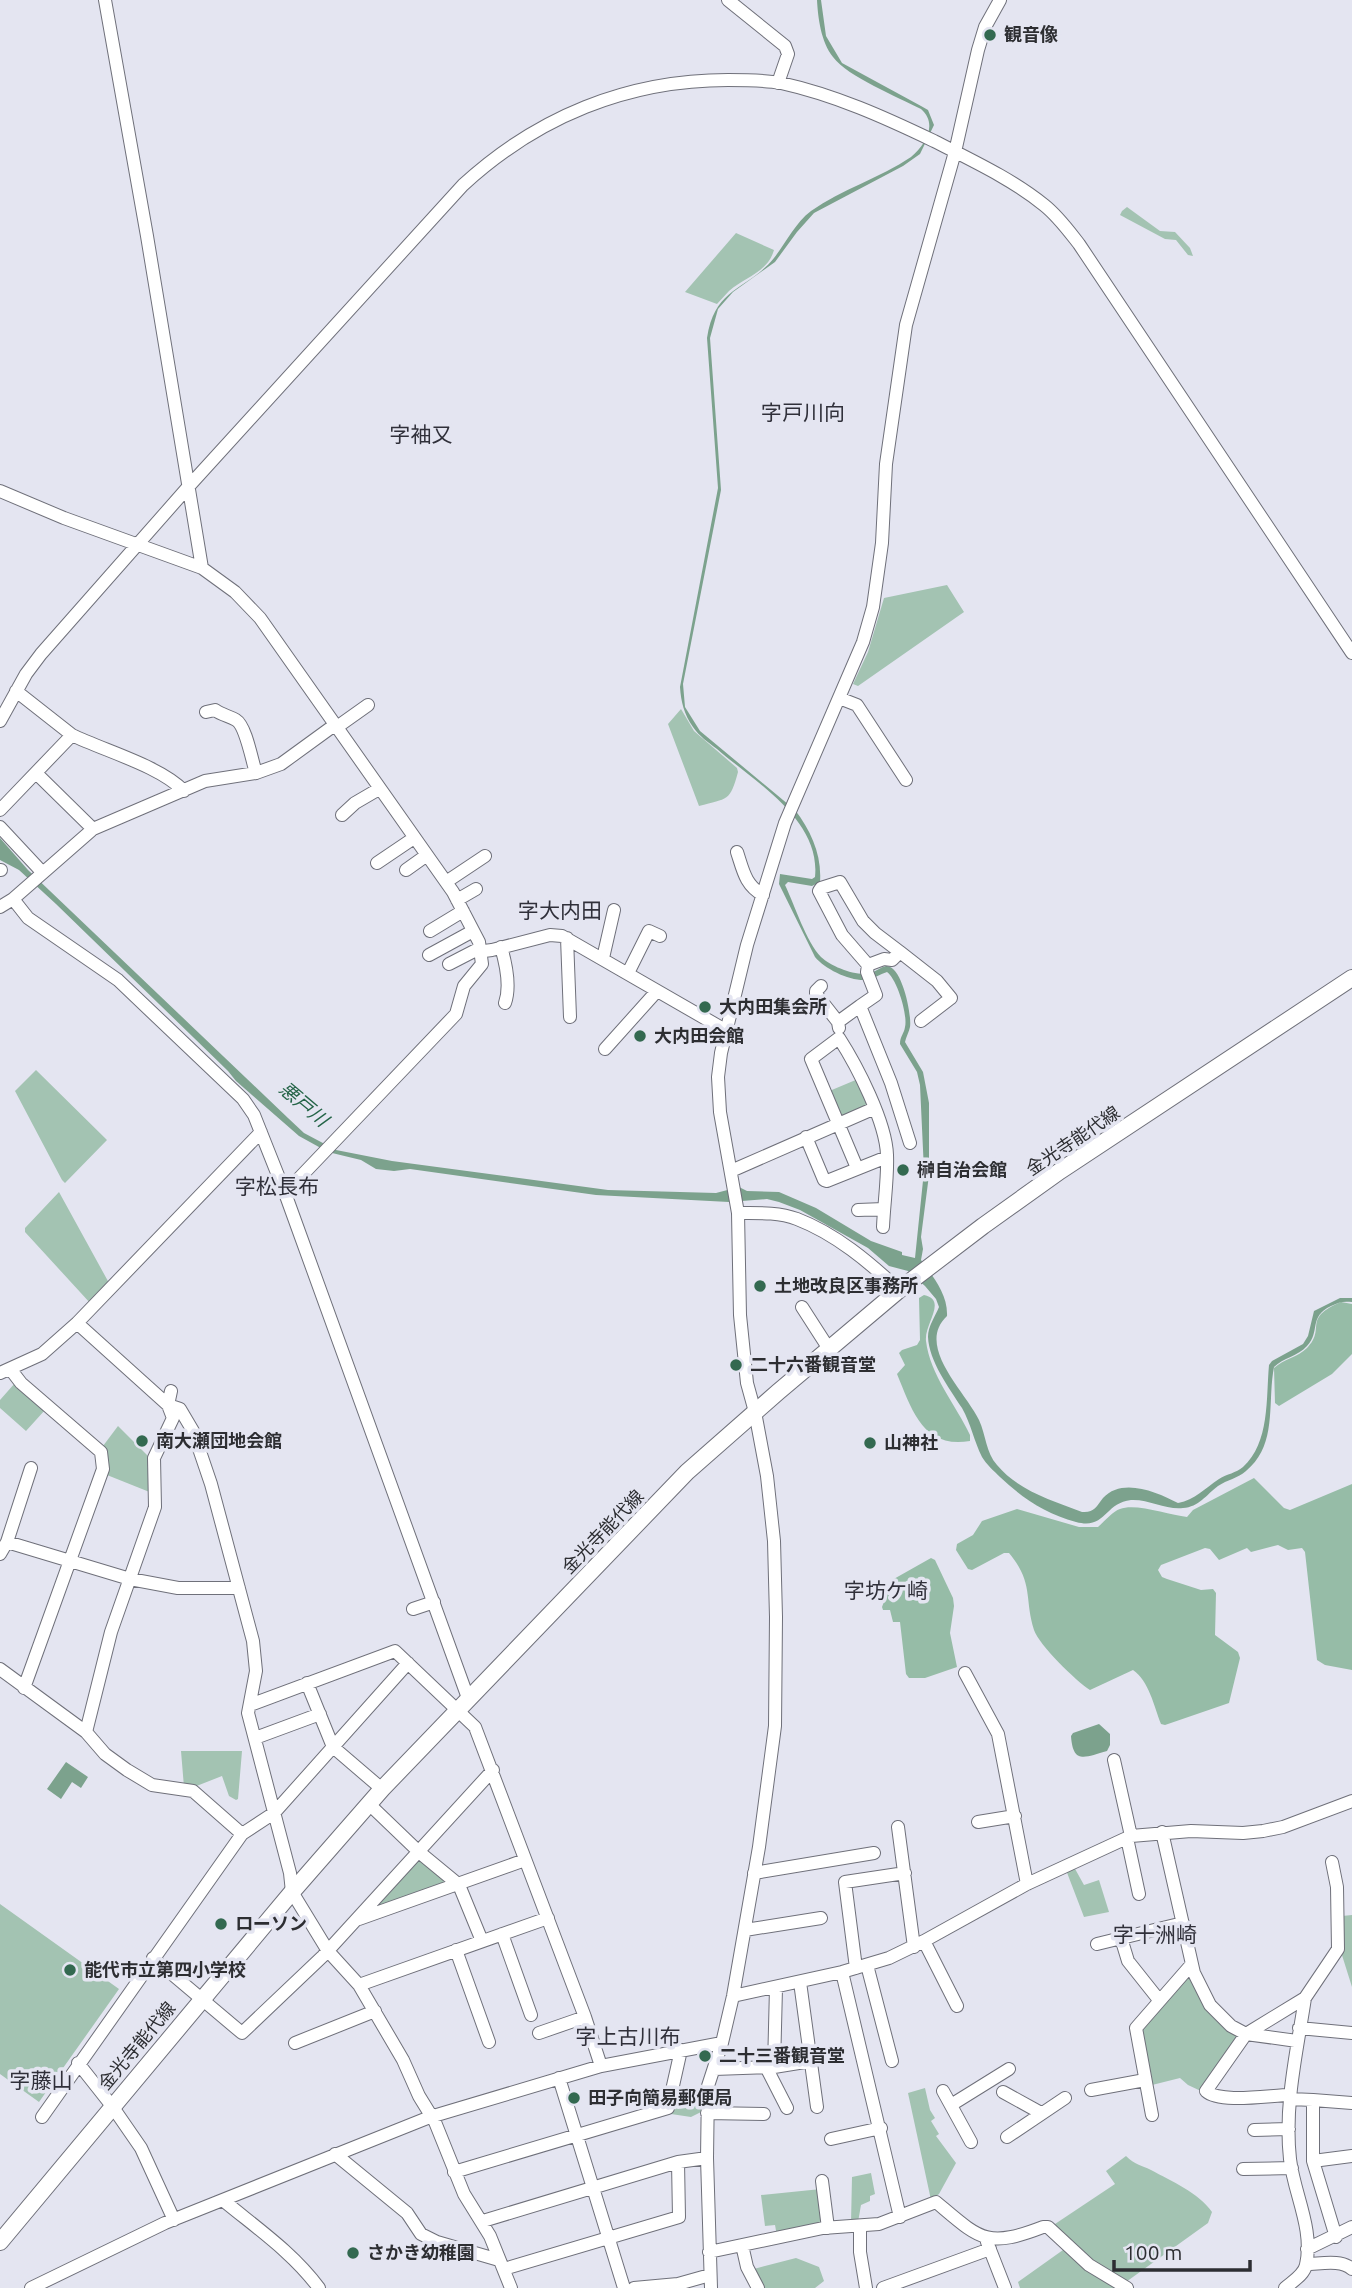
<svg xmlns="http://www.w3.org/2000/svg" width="1352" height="2288" font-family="Ubuntu,'Noto Sans JP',sans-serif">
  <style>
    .green { fill: #a3c3b2 }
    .forest { fill: #96bca7 }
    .water { fill: #7ca28d }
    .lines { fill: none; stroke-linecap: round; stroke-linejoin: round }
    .minor-casing { stroke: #6f707a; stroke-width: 14 }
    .major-casing { stroke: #6f707a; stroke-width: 18 }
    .minor { stroke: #fff; stroke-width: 12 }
    .major { stroke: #fff; stroke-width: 16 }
    .poi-dot { fill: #336950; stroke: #e4e5f1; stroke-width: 2.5 }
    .labels { text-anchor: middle; stroke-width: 7; stroke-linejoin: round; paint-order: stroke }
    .poi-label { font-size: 18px; font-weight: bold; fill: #2d2e32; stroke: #e4e5f1; text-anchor: start }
    .street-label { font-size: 18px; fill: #2d2e32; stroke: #e4e5f1 }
    .water-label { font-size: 19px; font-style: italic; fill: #246447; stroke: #e4e5f1 }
    .quarter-label { font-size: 21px; fill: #30303a; stroke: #e4e5f1 }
  </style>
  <rect width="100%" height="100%" fill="#e4e5f1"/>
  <!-- green -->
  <path class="green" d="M 1127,207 L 1160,231 L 1175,232 L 1190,248 L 1193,256 L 1188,255 L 1176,240 L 1165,239 L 1120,215 L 1122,211 Z
    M 736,233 L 774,250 C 768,272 745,277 729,291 C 725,295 721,300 717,304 L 685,292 Z
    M 947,585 L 964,612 L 858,686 L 853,684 L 868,652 L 884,598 Z
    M 681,709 L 694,731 L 737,768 L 738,772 C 730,802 728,798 699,806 L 668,724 Z
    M 36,1070 L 107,1140 L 65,1183 L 62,1180 L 15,1091 Z
    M 858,1079 L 869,1101 L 865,1108 L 841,1118 L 827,1092 Z
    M 59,1192 L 109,1283 L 91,1304 L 25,1232 L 25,1228 Z
    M 15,1383 L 45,1410 L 26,1431 L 0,1408 L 0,1400 Z
    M 118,1426 L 148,1456 L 152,1493 L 107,1475 L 108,1453 L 103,1446 Z
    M 181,1751 L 242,1751 L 238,1799 L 236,1800 L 229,1796 L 222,1776 L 194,1787 L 184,1787 Z
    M 420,1859 L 448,1884 L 376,1909 L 377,1904 Z
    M 1074,1867 L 1084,1885 L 1099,1880 L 1109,1912 L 1084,1917 L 1066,1870 Z
    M 0,1904 L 119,1989 L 39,2102 L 0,2074 Z
    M 1352,1915 L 1352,1987 L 1341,1952 L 1342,1916 Z
    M 1189,1972 L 1239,2037 L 1203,2092 L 1188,2085 L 1180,2078 L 1152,2085 L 1141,2026 Z
    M 677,2087 L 703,2092 L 703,2111 L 691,2117 L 671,2114 Z
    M 925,2088 L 930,2110 L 935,2118 L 931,2121 L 939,2134 L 936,2136 L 956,2163 L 939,2194 L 931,2200 L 908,2093 Z
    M 1126,2156 C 1135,2165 1141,2165 1151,2170 C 1171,2181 1199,2193 1212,2212 L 1208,2223 L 1126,2282 L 1098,2267 L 1055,2230 L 1055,2224 L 1115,2184 L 1106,2171 Z
    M 871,2173 L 875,2194 L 870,2196 L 870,2201 L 861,2205 L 858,2222 L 851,2223 L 852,2177 Z
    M 821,2189 L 823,2224 L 777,2236 L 775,2225 L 765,2226 L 761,2195 Z
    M 1063,2250 L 1121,2288 L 1020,2288 L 1018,2282 Z
    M 796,2258 L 819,2267 L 824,2281 L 815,2288 L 762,2288 L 750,2270 Z"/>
  <!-- forest -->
  <path class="forest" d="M 924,1295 C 948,1300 924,1324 926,1341 C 930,1375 956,1405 970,1435 L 970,1441 C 923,1449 912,1410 897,1374 L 905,1365 L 899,1353 L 902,1350 L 917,1345 L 920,1340 L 919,1298 Z
    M 1341,1302 L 1352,1304 L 1352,1354 L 1332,1374 L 1279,1406 L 1275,1403 L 1274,1368 C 1284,1359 1298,1357 1307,1348 C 1327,1328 1301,1319 1341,1302 Z
    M 1254,1478 L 1284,1508 L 1290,1510 L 1352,1484 L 1352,1670 L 1325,1665 L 1317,1660 L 1305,1552 L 1302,1548 L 1288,1550 L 1278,1545 L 1251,1552 L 1247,1548 L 1219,1560 L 1210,1549 L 1205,1548 L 1161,1565 L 1158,1570 L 1162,1577 L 1167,1579 L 1201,1590 L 1213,1589 L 1216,1593 L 1215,1635 L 1238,1652 L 1240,1658 L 1229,1703 L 1165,1725 L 1161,1724 C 1154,1706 1149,1681 1133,1670 L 1090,1690 C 1076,1681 1039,1645 1034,1630 C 1024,1598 1034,1583 1009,1553 L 1004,1553 L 972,1570 L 968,1569 L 956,1550 L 957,1544 L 973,1535 L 982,1521 L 1017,1509 L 1079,1527 L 1098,1527 C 1104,1522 1113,1511 1120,1509 C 1136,1503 1169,1515 1187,1517 L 1193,1510 Z
    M 931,1558 L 935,1560 L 953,1598 L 954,1606 L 950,1633 L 957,1667 L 925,1678 L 909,1678 L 906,1674 L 900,1622 L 893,1622 L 890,1610 L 883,1610 L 882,1607 L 892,1580 Z"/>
  <!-- water -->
  <path class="water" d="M 817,0 L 821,0 L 826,36 L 842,63 L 921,106 L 928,110 L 934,125 L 920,154 L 903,166 L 814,213 L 797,232 L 775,262 L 733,292 L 718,309 L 710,338 L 721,490 L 683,684 L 685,707 L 700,731 L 795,810 C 811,831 822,855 820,882 L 812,886 L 788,882 L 785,885 C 795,906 806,941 821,957 C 832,967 857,977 871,973 C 876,971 881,967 886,966 C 902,965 912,1015 910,1027 C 909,1032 906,1037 905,1042 L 923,1072 L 929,1103 L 929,1175 L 921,1237 L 923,1249 L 921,1260 C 933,1277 948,1294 947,1316 C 915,1346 965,1391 979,1420 C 986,1435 986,1453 997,1465 C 1019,1491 1051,1500 1082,1512 C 1094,1513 1096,1507 1103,1498 C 1122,1477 1157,1492 1178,1503 C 1195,1500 1205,1488 1219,1479 C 1227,1474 1236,1473 1243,1467 C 1270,1443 1266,1398 1269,1365 L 1272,1361 L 1303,1344 L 1308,1336 L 1314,1311 L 1340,1298 L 1352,1298 L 1352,1302 C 1343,1301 1339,1302 1331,1306 C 1308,1317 1321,1331 1307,1346 C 1298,1356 1283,1358 1274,1367 C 1267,1403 1278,1445 1246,1471 C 1238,1478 1227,1480 1218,1486 C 1206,1495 1199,1507 1183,1508 C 1166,1510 1149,1499 1131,1500 C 1104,1503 1106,1530 1076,1522 C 1046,1514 1022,1498 1000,1477 C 994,1471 986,1464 982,1457 C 974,1441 971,1424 962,1408 C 949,1388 929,1361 928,1337 C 928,1326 935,1317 939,1307 L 936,1299 L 925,1286 L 908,1271 L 889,1266 L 868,1248 L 800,1210 L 779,1202 L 767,1199 L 729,1202 L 596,1195 L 410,1169 L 394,1171 L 376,1169 L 361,1160 L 328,1152 L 299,1136 L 236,1081 L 228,1071 L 56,904 L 19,870 L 0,860 L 0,838 L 28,870 L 288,1118 L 304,1133 L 336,1150 L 392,1161 L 608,1190 L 716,1193 L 739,1187 L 747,1191 L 779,1192 L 816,1208 L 871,1241 L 902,1252 L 902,1255 L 915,1258 L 924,1171 L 920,1085 L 917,1072 L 900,1044 C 900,1036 904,1034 905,1027 C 908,1015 897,979 887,972 C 880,974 873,979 866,980 C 849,981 825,969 815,957 L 779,884 L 780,874 L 812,879 L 815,877 C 821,820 755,782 717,749 C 709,743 699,736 693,727 C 684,714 681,702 680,687 L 718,488 L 707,338 C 715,286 747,291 774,258 C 786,243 795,223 811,211 C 842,189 880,178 911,157 C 926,144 938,124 921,109 C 898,97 848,77 833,57 C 821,42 818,18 817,0 Z
    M 1099,1724 L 1110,1734 L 1110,1745 L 1107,1751 C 1085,1757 1073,1765 1071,1736 L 1073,1733 Z
    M 66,1762 L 88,1777 L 81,1788 L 72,1782 L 61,1799 L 47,1789 Z"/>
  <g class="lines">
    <defs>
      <path id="minor" d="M 105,0 L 147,236 L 202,568
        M 728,0 L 785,46 L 788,54 L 778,83
        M 0,491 L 64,518 L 202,568 L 235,592 L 260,618 L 453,892 L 479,942 L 482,964 L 464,986 L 456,1014 L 285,1193
        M 16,691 L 72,735
        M 839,698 L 857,705 L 906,780
        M 206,712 L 215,710 C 222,715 229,716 236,720 C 246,726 252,761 256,773
        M 0,721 L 26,674 L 41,654 L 189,486 L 463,185 C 537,117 627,80 728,80 C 745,80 764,80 781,83 C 835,95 884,117 934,141 C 971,160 1012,179 1044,205 C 1058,216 1068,230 1079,244 L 1352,653
        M 337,727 L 368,705
        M 36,773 L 93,829
        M 0,810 L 72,735 C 105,751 160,766 184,791
        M 342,815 L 355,803 L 379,789
        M 0,827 L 42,872
        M 737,852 C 743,870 745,885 763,895
        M 377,863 L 414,838
        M 0,870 L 1,870
        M 406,870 L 427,855
        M 446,882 L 485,856
        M 13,899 L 28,918 L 118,980 L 243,1099 L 254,1115 L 285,1193 L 468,1698
        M 457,900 L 476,889
        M 0,907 L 13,899 L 93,829 L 205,781 L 256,773 L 281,764 L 336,724
        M 430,931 L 463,911
        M 567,938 L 570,1017
        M 501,947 C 506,964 511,986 505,1003
        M 429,955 L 473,931
        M 603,958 L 614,910
        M 449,964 L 480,948 L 484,951 L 492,950 L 550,935 L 562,936 L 727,1031
        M 868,965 L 842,935 L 819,891 L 821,888 L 840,882 L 863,921 L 875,933 L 900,952
        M 628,973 L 649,931 L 660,936
        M 821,986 L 816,991 L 816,994 L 838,1022 L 839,1028
        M 860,1006 L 876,995 L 867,972 L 868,965 L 884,959 L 892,960 L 900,952 L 937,981 L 951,998 L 921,1021
        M 838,1022 L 860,1006 L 891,1083 L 910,1143
        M 605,1049 L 657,991
        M 806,1137 L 824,1180 L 827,1181 L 887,1157
        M 857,1168 L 811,1059 L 839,1038 C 857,1066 886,1122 887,1155 C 888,1178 884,1203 883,1227
        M 731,1171 L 875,1108
        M 858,1210 L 884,1209
        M 738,1213 C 758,1213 778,1212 797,1219 C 836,1234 869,1262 899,1290
        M 802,1307 L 829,1349
        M 77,1323 L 168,1405 L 173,1418 L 154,1458 L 155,1507 L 111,1632 L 86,1732
        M 11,1370 L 21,1383 L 101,1452 L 103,1469 L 24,1688
        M 0,1373 L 42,1354 L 77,1323 L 261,1132
        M 168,1405 L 180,1409 L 193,1431 L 211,1484 L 253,1641 L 256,1671 L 248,1713 L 290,1873 L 292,1892 L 328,1951 L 359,1985 L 403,2060 L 419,2096 L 435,2122 L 464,2194 L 490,2236 L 511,2288
        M 168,1405 L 171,1391
        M 7,1542 L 31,1468
        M 0,1554 L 7,1542 L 130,1579 L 178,1588 L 239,1588
        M 413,1609 L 434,1602
        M 0,1669 L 86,1732 L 105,1754 L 127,1770 L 152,1785 L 193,1791 L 242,1834
        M 965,1673 L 998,1734 L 1027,1884
        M 307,1683 L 333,1747 L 382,1789
        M 250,1705 L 395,1651 L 475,1727 L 585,2017 L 601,2066
        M 255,1738 L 320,1714
        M 1114,1760 L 1131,1836
        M 369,1804 L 419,1852 L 459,1885 L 482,1941
        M 978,1822 L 1015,1816
        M 898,1827 L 914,1947
        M 1162,1832 L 1194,1973 L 1210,2005 L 1231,2026 L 1246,2034 L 1305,1998 C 1297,2051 1284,2105 1290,2159 C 1294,2194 1314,2229 1306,2265 C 1304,2275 1293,2281 1285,2288
        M 1127,1838 L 1139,1894
        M 754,1873 L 874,1853
        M 359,1919 L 525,1860
        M 745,1930 L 821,1918
        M 502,1934 L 531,2015
        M 1121,1938 L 1128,1961 L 1159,2000
        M 924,1941 L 957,2006
        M 1097,1944 L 1183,1923
        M 456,1950 L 489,2042
        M 153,1958 L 242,2033 L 323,1956 L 493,1770
        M 867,1965 L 892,2061
        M 856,1968 L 845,1882 L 905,1873
        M 842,1972 L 900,2217
        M 800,1982 L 817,2107
        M 359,1985 L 548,1918
        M 776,1988 L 774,2067 L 811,2061
        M 733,1996 L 842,1972 L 889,1958 L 924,1941 L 1027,1884 L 1131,1836 L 1191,1831 L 1243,1833 L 1263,1831 L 1283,1827 L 1352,1801
        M 1305,1998 L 1338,1949 L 1337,1887 L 1332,1862
        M 1299,2028 L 1352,2033
        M 539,2033 L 585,2017
        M 295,2043 L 375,2011
        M 78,2063 L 112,2106 L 141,2148 L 174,2220
        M 766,2067 L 787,2108
        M 714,2069 L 774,2067
        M 559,2078 L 624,2288
        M 1091,2090 L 1145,2080
        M 943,2091 L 971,2142
        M 1003,2092 L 1041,2113
        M 1290,2095 C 1271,2095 1220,2104 1206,2091 L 1246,2034 L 1297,2041
        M 1290,2099 L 1313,2100 L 1313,2161 L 1336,2237
        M 1313,2100 L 1352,2103
        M 951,2105 L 1009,2069
        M 707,2113 L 764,2114
        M 1152,2115 L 1136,2028 L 1191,1965
        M 42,2117 L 242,1834 L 274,1813 L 408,1663
        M 1254,2130 L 1289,2129
        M 1007,2137 L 1065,2098
        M 831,2139 L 881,2128
        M 335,2154 L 407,2213 L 421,2234 L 437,2242 L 499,2260
        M 1313,2161 L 1352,2156
        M 1243,2169 L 1292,2168
        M 454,2172 L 668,2108 L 681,2050
        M 822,2181 L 828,2228
        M 224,2201 C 258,2229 293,2253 319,2288
        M 483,2221 L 678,2162 L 707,2158
        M 860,2227 L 860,2252 L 866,2288
        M 987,2242 L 1005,2288
        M 742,2245 L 747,2267 L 758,2288
        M 1307,2249 L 1352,2227
        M 709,2252 L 823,2228 L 879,2224 L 936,2202 C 980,2239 986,2249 1043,2227 L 1048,2227 L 1089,2265 L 1127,2288
        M 1306,2264 C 1320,2264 1341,2259 1352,2269
        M 504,2269 L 679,2217 L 678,2162
        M 31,2288 L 165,2223 L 430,2117 L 601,2066 L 722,2043
        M 634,2288 L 678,2284 L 710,2275
        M 711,2288 L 707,2158 L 708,2086 L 722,2043 L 733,1996 L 759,1847 L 775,1726 L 776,1617 L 774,1541 L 767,1476 L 755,1412 L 747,1383 L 740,1315 L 738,1213 L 720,1112 L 718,1077 L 721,1053 L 747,945 L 785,823 L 863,642 L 873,607 L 882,543 L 886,464 L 906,325 L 955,152 L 978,50 L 985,27 L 1000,0
        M 883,2288 L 990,2249"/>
      <path id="major" d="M 0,2242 L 292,1892 L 382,1789 L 687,1472 L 778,1392 L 899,1290 L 983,1226 L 1060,1171 L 1352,978"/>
    </defs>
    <!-- minor casing -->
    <use href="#minor" class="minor-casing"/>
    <!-- major casing -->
    <use href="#major" class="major-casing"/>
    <!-- minor -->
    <use href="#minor" class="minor"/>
    <!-- major -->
    <use href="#major" class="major"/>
  </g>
  <!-- markers -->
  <g class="poi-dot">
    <circle cx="990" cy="35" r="7"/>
    <circle cx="705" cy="1007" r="7"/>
    <circle cx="640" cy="1036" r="7"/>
    <circle cx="903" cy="1170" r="7"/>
    <circle cx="760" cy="1286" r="7"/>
    <circle cx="736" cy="1365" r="7"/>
    <circle cx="142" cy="1441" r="7"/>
    <circle cx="870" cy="1443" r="7"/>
    <circle cx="221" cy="1924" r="7"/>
    <circle cx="70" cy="1970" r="7"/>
    <circle cx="705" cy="2056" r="7"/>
    <circle cx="574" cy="2098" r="7"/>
    <circle cx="353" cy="2253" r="7"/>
  </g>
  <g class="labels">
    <!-- poi labels -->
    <g class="poi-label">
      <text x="1004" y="41">観音像</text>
      <text x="719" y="1013">大内田集会所</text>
      <text x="654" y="1042">大内田会館</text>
      <text x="917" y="1176">榊自治会館</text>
      <text x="774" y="1292">土地改良区事務所</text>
      <text x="750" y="1371">二十六番観音堂</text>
      <text x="156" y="1447">南大瀬団地会館</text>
      <text x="884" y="1449">山神社</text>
      <text x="235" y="1930">ローソン</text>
      <text x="84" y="1976">能代市立第四小学校</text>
      <text x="719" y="2062">二十三番観音堂</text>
      <text x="588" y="2104">田子向簡易郵便局</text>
      <text x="367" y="2259">さかき幼稚園</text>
    </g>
    <!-- street labels -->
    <g class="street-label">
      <text transform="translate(1073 1141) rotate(-34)" y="6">金光寺能代線</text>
      <text transform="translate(603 1532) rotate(-46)" y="6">金光寺能代線</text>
      <text transform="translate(137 2046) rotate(-50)" y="6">金光寺能代線</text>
    </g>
    <!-- water labels -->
    <g class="water-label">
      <text transform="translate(304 1104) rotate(40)" y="7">悪戸川</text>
    </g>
    <!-- quarter labels -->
    <g class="quarter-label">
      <text x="803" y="420">字戸川向</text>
      <text x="421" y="442">字袖又</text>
      <text x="560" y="918">字大内田</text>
      <text x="277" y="1194">字松長布</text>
      <text x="886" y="1598">字坊ケ崎</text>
      <text x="1155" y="1942">字十洲崎</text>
      <text x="628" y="2044">字上古川布</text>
      <text x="41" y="2088">字藤山</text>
    </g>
  </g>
  <!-- scale -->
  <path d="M1114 2260v10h136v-10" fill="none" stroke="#2d2e32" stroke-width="3.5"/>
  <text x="1124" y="2260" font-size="21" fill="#2d2e32" stroke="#e4e5f1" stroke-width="5" paint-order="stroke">100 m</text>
</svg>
